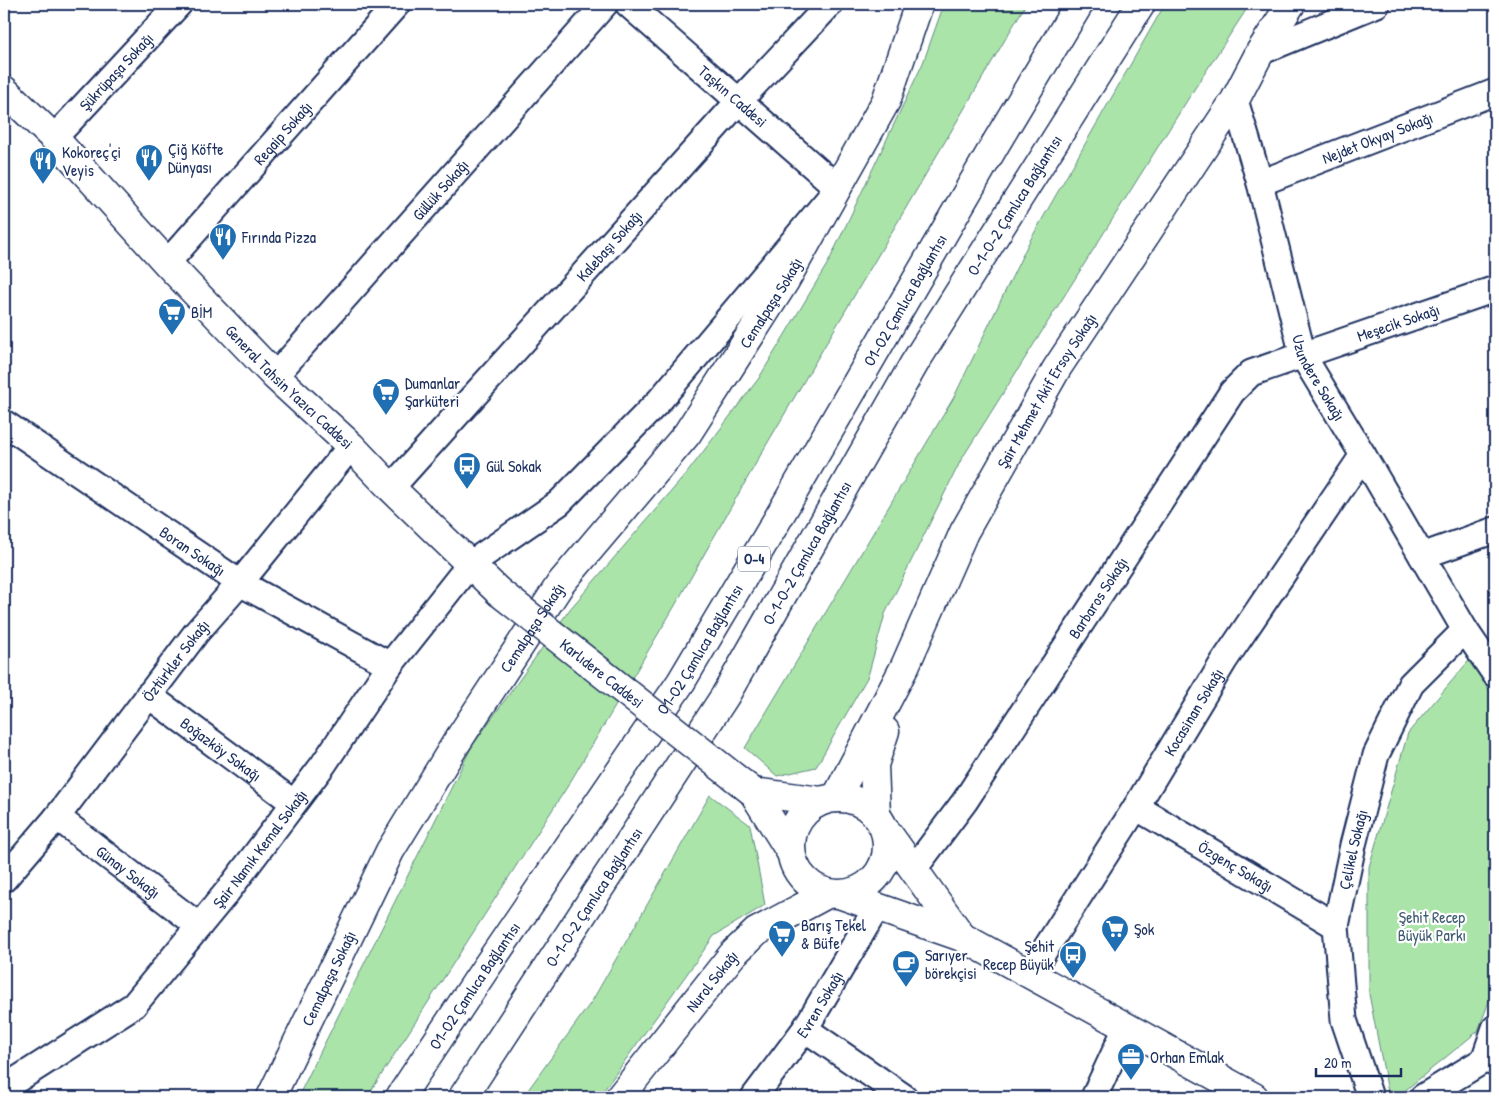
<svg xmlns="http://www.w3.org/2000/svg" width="1499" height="1101" font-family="'Patrick Hand',sans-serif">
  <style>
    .green { fill: #abe4a9; stroke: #638a84 }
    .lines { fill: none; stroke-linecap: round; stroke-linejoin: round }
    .minor-casing { stroke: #1b2f5e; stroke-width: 29 }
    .tertiary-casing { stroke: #1b2f5e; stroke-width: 31 }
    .secondary-casing { stroke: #1b2f5e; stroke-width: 31 }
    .trunk-casing { stroke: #1b2f5e; stroke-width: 31 }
    .minor { stroke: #fff; stroke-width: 25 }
    .tertiary { stroke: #fff; stroke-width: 28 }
    .secondary { stroke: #fff; stroke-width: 28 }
    .trunk { stroke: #fff; stroke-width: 28 }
    .tertiary-bridge-casing { stroke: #1b2f5e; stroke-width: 31; stroke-linecap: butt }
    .tertiary-bridge { stroke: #fff; stroke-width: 28 }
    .labels { text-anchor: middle; stroke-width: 4.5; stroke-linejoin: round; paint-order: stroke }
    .shield { fill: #fff; stroke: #5f6d8e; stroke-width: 1 }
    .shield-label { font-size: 15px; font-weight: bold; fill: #1b2f5e }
    .street-label { font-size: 16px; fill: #1b2f5e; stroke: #fff }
    .poi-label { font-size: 16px; fill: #1b2f5e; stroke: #fff; text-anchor: start }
    .park-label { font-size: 16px; fill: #3f5c71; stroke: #fff }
  </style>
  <rect width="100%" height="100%" fill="#fff"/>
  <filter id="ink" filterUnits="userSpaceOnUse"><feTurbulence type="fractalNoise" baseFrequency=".02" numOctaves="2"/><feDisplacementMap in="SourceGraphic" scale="10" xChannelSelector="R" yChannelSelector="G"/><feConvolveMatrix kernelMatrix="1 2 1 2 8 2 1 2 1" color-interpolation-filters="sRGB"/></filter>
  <g filter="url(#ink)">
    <!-- green -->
    <path class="green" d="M 944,4 L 1026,4 L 764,449 L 673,609 L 569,784 L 367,1097 L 298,1097 L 472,746 L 570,609 L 687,473 L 759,378 L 829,261 L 923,63 Z
      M 1165,4 L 1250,4 L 1195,88 L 961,460 L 885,614 L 868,676 L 816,767 L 777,776 L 745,748 L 954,397 L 1028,244 Z
      M 1472,657 L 1495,702 L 1495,985 L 1478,1031 L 1397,1097 L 1389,1097 L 1369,994 L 1369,867 L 1408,733 Z
      M 710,795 L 750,825 L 765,905 L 714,936 L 599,1097 L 523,1097 L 592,1001 Z"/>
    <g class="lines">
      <defs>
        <g id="minor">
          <path d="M 1260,52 L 1377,4"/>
          <path id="s1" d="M 1235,100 L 1260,183 L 1303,356 L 1363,455 L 1465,630 L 1495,674"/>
          <path id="s2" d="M 54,138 L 179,4"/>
          <path id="s3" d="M 1260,183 L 1495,92"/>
          <path id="s4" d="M 167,263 L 397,4"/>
          <path id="s5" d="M 275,376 L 605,4"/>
          <path id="s6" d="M 4,423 L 240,583 L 390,665"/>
          <path id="s7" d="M 391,488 L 739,101 L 830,4"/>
          <path d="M 1422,556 L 1495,530"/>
          <path id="s8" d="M 148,695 L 294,803"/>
          <path id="s9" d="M 1136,807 L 1336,926"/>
          <path id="s10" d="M 57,817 L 199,926"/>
          <path id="s11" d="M 914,869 L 965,801 L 1232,392 L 1251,373 L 1495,289"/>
          <path id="s12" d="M 4,879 L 57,817 L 196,633 L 240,583 L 351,446"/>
          <path id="s13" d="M 1030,973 L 1136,807 L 1224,661 L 1363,455"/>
          <path d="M 805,1029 L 904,1097"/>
          <path d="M 1484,1060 L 1495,1028"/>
          <path id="s14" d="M 4,1088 L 134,1005 L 227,892 L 323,765 L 390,665 L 470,564 L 559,503 L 659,401 L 838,188 L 628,4"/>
          <path id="s15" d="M 754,1097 L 805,1029 L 877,907"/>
          <path d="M 1094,1097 L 1126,1028"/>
          <path id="s16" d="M 1370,1097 L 1344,1020 L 1336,926 L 1353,845 L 1376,755 L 1411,684 L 1465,630"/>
          <path d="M 1423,1097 L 1484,1060 L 1495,1063"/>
        </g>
        <g id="tertiary">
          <path id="s17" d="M 4,90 L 54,138 L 167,263 L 275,376 L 351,446 L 391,488 L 499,592"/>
          <path d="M 753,792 L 790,851"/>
          <path d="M 753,792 L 821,801"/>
          <path d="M 884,828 L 962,937"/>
          <path d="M 842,895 L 962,937 L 1254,1097"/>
        </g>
        <g id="secondary">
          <circle cx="839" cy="846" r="48"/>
          <path id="s18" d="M 836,798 L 905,666 L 964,532 L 1057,368 L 1235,100 L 1260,52 L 1291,4"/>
          <path d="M 876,815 L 874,765 L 885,731"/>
          <path id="s19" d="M 271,1097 L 390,851 L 455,745 L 561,583 L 687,434 L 785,281 L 886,101 L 919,4"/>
          <path id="s20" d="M 620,1097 L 733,954 L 756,932 L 827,894"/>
        </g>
        <g id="trunk">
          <path id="s21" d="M 400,1097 L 483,972 L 681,682 L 776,522 L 996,143 L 1079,4"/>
          <path id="s22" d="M 463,1097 L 725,696 L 914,364 L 1141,4"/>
        </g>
      </defs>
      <!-- minor casing -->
      <use href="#minor" class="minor-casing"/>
      <!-- tertiary casing -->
      <use href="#tertiary" class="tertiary-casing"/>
      <!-- secondary casing -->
      <use href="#secondary" class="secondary-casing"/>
      <!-- trunk casing -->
      <use href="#trunk" class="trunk-casing"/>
      <!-- minor -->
      <use href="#minor" class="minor"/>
      <!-- tertiary -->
      <use href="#tertiary" class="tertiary"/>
      <!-- secondary -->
      <use href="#secondary" class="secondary"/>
      <!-- trunk -->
      <use href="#trunk" class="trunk"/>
      <defs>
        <g id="tertiary-bridge">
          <path id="s23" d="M 499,592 L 753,792"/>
        </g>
      </defs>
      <!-- tertiary-bridge casing -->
      <use href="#tertiary-bridge" class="tertiary-bridge-casing"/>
      <!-- tertiary-bridge -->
      <use href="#tertiary-bridge" class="tertiary-bridge"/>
    </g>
  </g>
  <!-- icons -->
  <defs>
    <symbol id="restaurant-pin" viewBox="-11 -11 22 30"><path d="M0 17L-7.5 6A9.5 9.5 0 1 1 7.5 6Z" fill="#1f6fb2" stroke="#fff"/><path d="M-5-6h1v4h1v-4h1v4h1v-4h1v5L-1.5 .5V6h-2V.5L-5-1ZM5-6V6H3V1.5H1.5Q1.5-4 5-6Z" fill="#fff"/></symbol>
    <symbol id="supermarket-pin" viewBox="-11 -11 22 30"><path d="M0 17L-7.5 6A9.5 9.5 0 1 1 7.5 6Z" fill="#1f6fb2" stroke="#fff"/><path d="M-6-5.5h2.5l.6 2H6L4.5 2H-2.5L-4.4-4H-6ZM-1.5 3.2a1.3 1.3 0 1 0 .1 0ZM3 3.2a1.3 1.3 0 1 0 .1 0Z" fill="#fff"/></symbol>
    <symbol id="bus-pin" viewBox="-11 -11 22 30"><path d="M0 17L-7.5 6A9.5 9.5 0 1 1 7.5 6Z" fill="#1f6fb2" stroke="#fff"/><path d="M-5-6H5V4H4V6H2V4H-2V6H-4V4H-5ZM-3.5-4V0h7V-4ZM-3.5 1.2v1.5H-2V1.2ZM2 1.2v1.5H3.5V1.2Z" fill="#fff"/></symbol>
    <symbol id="cafe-pin" viewBox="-11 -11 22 30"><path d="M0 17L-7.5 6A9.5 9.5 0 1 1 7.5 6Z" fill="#1f6fb2" stroke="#fff"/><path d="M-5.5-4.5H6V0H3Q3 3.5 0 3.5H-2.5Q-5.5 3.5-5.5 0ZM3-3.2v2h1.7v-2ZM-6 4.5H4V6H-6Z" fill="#fff"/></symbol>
    <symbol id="office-pin" viewBox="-11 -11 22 30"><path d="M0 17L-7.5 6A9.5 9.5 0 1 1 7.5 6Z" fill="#1f6fb2" stroke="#fff"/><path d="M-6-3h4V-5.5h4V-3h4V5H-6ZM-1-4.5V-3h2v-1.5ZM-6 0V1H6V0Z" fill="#fff"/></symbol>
  </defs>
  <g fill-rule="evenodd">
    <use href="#restaurant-pin" x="133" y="142" width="32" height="43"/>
    <use href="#restaurant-pin" x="27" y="145" width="32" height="43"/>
    <use href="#restaurant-pin" x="207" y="221" width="32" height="43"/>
    <use href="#supermarket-pin" x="156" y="296" width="32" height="43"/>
    <use href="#supermarket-pin" x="370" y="376" width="32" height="43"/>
    <use href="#bus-pin" x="451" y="450" width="32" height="43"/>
    <use href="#supermarket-pin" x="1099" y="913" width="32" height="43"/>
    <use href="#supermarket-pin" x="766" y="918" width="32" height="43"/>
    <use href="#bus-pin" x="1057" y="939" width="32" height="43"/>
    <use href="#cafe-pin" x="890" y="948" width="32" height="43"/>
    <use href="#office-pin" x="1115" y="1041" width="32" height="43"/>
  </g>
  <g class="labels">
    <!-- shield labels -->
    <rect class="shield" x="738" y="546.5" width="32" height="25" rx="4"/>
    <g class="shield-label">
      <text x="754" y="564">O-4</text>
    </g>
    <!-- street labels -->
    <g class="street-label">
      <text dy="6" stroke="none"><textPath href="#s2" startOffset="91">Şükrüpaşa Sokağı</textPath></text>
      <text transform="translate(733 96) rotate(41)" y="6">Taşkın Caddesi</text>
      <text dy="6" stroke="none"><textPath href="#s4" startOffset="174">Regaip Sokağı</textPath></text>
      <text dy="6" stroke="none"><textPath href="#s3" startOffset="126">Nejdet Okyay Sokağı</textPath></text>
      <text dy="6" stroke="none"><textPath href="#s5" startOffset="249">Güllük Sokağı</textPath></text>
      <text dy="6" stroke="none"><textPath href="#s22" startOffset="1049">O-1-O-2 Çamlıca Bağlantısı</textPath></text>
      <text dy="6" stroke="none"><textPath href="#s7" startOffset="326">Kalebaşı Sokağı</textPath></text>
      <text dy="6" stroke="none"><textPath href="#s21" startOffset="944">O1-O2 Çamlıca Bağlantısı</textPath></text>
      <text dy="6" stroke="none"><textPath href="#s19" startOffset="942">Cemalpaşa Sokağı</textPath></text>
      <text dy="6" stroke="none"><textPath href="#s11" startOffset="756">Meşecik Sokağı</textPath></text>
      <text dy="6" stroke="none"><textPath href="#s1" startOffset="291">Uzundere Sokağı</textPath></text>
      <text dy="6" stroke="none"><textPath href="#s17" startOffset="412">General Tahsin Yazıcı Caddesi</textPath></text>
      <text dy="6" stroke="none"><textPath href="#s18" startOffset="459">Şair Mehmet Akif Ersoy Sokağı</textPath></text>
      <text dy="6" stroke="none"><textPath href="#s6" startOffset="228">Boran Sokağı</textPath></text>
      <text dy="6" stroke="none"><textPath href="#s22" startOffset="644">O-1-O-2 Çamlıca Bağlantısı</textPath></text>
      <text dy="6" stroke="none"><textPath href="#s11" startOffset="328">Barbaros Sokağı</textPath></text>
      <text dy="6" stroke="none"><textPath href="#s19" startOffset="538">Cemalpaşa Sokağı</textPath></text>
      <text dy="6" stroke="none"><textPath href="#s21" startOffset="539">O1-O2 Çamlıca Bağlantısı</textPath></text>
      <text dy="6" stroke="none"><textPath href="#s12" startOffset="278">Öztürkler Sokağı</textPath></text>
      <text dy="6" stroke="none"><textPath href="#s23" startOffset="131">Karlıdere Caddesi</textPath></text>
      <text dy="6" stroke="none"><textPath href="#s13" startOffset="308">Kocasinan Sokağı</textPath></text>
      <text dy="6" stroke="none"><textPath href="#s8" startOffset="91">Boğazköy Sokağı</textPath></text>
      <text dy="6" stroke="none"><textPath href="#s14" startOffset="355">Şair Namık Kemal Sokağı</textPath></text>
      <text dy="6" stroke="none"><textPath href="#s16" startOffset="254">Çelikel Sokağı</textPath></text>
      <text dy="6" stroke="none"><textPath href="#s9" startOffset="116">Özgenç Sokağı</textPath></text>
      <text dy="6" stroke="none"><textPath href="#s10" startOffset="90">Günay Sokağı</textPath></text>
      <text dy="6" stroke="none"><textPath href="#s22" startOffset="239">O-1-O-2 Çamlıca Bağlantısı</textPath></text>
      <text dy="6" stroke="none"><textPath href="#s19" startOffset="132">Cemalpaşa Sokağı</textPath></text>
      <text dy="6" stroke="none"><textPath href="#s20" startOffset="148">Nurol Sokağı</textPath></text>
      <text dy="6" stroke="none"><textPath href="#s21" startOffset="134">O1-O2 Çamlıca Bağlantısı</textPath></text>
      <text dy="6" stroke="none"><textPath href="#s15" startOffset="114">Evren Sokağı</textPath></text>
    </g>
    <!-- poi labels -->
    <g class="poi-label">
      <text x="168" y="155">Çiğ Köfte<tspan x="168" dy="18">Dünyası</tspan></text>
      <text x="62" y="158">Kokoreç'çi<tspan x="62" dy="18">Veyis</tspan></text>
      <text x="242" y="243">Fırında Pizza</text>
      <text x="191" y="318">BİM</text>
      <text x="405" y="389">Dumanlar<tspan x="405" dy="18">Şarküteri</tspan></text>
      <text x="486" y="472">Gül Sokak</text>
      <text x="801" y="931">Barış Tekel<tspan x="801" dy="18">&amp; Büfe</tspan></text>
      <text x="1134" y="935">Şok</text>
      <text x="1054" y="952" text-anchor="end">Şehit<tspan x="1054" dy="18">Recep Büyük</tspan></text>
      <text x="925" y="961">Sarıyer<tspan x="925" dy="18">börekçisi</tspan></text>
      <text x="1150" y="1063">Orhan Emlak</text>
    </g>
    <!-- park labels -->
    <g class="park-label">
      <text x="1432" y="923">Şehit Recep<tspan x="1432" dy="18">Büyük Parkı</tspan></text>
    </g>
  </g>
  <!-- margin -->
  <rect width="1499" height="1101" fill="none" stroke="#fff" stroke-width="20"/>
  <rect x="10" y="10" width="1479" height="1081" fill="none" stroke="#1b2f5e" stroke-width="2" filter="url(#ink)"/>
  <!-- scale -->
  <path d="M1316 1068v8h85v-8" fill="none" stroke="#1b2f5e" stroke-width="2.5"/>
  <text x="1324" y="1068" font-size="15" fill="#1b2f5e" stroke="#ffffff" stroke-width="4" paint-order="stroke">20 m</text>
</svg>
